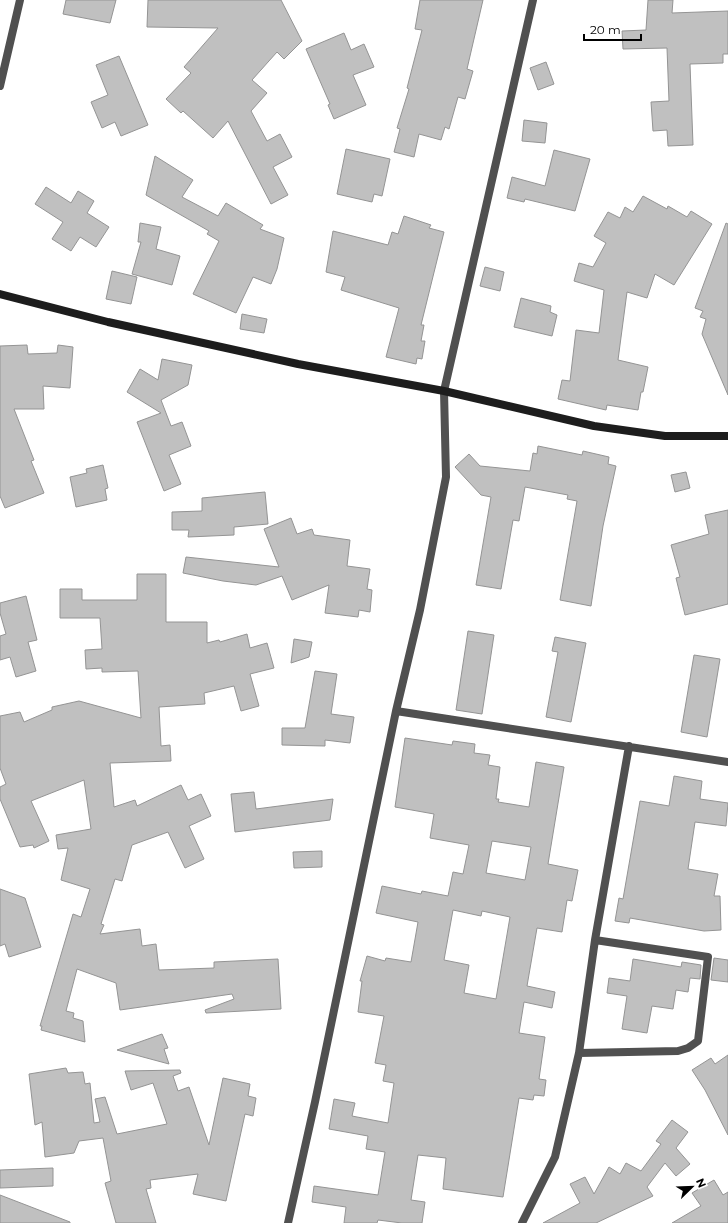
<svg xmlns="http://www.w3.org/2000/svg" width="728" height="1223" font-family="Montserrat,sans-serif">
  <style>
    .building { fill: #c0c0c0; stroke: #949494; fill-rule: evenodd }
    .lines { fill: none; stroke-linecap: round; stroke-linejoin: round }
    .street { stroke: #505050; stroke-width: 8 }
    .secondary { stroke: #1d1d1d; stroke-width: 8 }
  </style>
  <rect width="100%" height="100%" fill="#fff"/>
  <!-- building -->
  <path class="building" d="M 66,0 L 116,0 L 110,23 L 63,14 Z
    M 148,0 L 281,0 L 302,41 L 284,59 L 277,52 L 252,80 L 267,93 L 251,111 L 267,141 L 280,134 L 292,157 L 273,167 L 288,195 L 271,204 L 228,121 L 213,138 L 183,111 L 181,113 L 166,99 L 191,73 L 184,67 L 218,28 L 147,27 Z
    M 420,0 L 483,0 L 467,69 L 473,71 L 465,99 L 458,97 L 449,129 L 445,127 L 441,140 L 419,134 L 414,157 L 394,152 L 400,129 L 397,128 L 409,89 L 407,88 L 422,30 L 415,29 Z
    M 648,0 L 673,0 L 672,13 L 728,11 L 728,54 L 723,54 L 723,63 L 690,64 L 693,145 L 668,146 L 667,130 L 653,131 L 651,102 L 669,101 L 667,48 L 623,49 L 622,31 L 646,30 Z
    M 344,33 L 351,50 L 364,44 L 374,67 L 353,75 L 366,105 L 334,119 L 328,105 L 330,104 L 306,49 Z
    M 119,56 L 148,125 L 121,136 L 115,122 L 102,128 L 91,102 L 108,95 L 96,65 Z
    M 546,62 L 554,84 L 538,90 L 530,68 Z
    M 524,120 L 547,123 L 545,143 L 522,141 Z
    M 346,149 L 390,159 L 382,196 L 374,194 L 372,202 L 337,194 Z
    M 554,150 L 590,159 L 575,211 L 525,199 L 524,202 L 507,198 L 512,177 L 545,186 Z
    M 155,156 L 193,180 L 182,197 L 218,216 L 226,203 L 263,225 L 260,229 L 284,238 L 277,269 L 271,284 L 253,277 L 236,313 L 193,294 L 219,241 L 207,234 L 209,231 L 146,195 Z
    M 46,187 L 71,203 L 78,191 L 94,201 L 87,213 L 109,227 L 96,247 L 80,237 L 71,251 L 52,239 L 63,222 L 35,204 Z
    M 643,196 L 667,209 L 668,206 L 687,217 L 691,211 L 712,224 L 674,285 L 655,274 L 647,298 L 627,292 L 618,360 L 648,367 L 643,392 L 641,392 L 638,410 L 607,405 L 606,410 L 558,399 L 562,380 L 570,381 L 576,330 L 599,333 L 604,290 L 574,281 L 579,263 L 593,267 L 606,243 L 594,236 L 608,212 L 620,218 L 625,207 L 633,212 Z
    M 404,216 L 431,225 L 429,228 L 444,232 L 421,325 L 424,325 L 421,341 L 425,341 L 422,359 L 417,358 L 416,364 L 386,357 L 399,308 L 341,290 L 345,277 L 326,272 L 333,231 L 388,245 L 392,232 L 398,234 Z
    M 140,223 L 161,227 L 156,249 L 180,256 L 172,285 L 132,274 L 141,242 L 138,242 Z
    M 726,223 L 728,224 L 728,395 L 702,334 L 706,319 L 700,317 L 703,311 L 695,308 Z
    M 485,267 L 504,272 L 500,291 L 480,286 Z
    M 112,271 L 137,277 L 131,304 L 106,299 Z
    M 521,298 L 551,306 L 550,312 L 557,315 L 552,336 L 514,327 Z
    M 242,314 L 267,319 L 264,333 L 240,329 Z
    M 27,345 L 28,354 L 57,353 L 58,345 L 73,347 L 70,388 L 43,386 L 44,409 L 14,409 L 34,460 L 31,461 L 44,493 L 5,508 L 0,496 L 0,346 Z
    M 162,359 L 192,365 L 188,385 L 161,400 L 171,426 L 182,422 L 191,446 L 169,455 L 181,484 L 164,491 L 137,422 L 161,413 L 127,392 L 140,369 L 158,380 Z
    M 538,446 L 582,455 L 583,451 L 609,457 L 608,464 L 616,466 L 603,526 L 591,606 L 560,600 L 577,501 L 567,499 L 568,495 L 525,487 L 519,521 L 513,520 L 501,589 L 476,585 L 491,497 L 481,495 L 455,467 L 469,454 L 480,466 L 530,471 L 533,453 L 537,454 Z
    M 103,465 L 108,488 L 105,489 L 107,500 L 76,507 L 70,477 L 87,473 L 86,469 Z
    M 686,472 L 690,488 L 675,492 L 671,475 Z
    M 265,492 L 268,524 L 234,527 L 234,535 L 188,537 L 189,530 L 172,530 L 172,512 L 202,511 L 202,498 Z
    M 728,510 L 728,604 L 685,615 L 676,578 L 680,577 L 671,545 L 709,534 L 705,515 Z
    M 291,518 L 297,534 L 312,529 L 314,535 L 350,540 L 347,566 L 370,569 L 367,589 L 372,590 L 370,612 L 359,610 L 358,617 L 325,613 L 329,585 L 292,600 L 282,576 L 256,585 L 223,581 L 183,573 L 186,557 L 279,567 L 264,529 Z
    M 137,574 L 166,574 L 166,622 L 207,622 L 207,643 L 219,640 L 220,642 L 247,634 L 250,648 L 267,643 L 274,668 L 250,674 L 259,706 L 241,711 L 234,686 L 204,693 L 205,704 L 159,707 L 161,746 L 170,745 L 171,761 L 110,763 L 114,807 L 135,800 L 137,806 L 181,785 L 188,800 L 201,794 L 211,816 L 189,826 L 204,859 L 185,868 L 168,832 L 132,845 L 122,881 L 115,879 L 101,924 L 104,925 L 100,934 L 140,929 L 142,946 L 156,944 L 159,970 L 214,968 L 214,962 L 278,959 L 281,1009 L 206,1013 L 205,1010 L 234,999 L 232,994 L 120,1010 L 116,983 L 77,969 L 66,1011 L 74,1013 L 73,1018 L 83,1021 L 85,1042 L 41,1030 L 42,1026 L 40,1026 L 73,914 L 81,917 L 90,889 L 61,880 L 68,848 L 58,849 L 56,835 L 91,829 L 84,780 L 31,801 L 49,841 L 34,848 L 33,845 L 20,847 L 0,799 L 0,787 L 6,784 L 0,768 L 0,716 L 20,712 L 24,722 L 52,710 L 52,707 L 79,701 L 141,718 L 138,671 L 102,672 L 102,668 L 86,669 L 85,650 L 102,649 L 100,618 L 60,618 L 60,589 L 82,589 L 82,600 L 137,600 Z
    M 26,596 L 37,640 L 28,642 L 36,671 L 16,677 L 10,657 L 0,660 L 0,636 L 6,634 L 0,613 L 0,603 Z
    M 468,631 L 494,635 L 482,714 L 456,710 Z
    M 555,637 L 586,643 L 571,722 L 546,717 L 558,652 L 552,651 Z
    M 294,639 L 312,642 L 309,657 L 291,663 Z
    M 694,655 L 720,659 L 707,737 L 681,732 Z
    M 315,671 L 337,674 L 331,714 L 354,717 L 350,743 L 325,740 L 325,746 L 282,745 L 282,728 L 305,728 Z
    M 405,738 L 452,745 L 453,741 L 475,744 L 474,753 L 490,755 L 488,765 L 500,767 L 496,799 L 499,799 L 498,802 L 529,807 L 536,762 L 564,767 L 548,864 L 578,870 L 572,901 L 567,900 L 562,932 L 537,928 L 527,986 L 555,992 L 552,1008 L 524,1002 L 519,1033 L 545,1037 L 539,1079 L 546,1080 L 544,1096 L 534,1095 L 533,1100 L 519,1098 L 503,1197 L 443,1189 L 446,1158 L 418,1155 L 411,1200 L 425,1202 L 422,1223 L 402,1223 L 378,1220 L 377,1223 L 344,1223 L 346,1207 L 312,1202 L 314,1186 L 378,1195 L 385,1152 L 366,1149 L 368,1136 L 329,1129 L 334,1099 L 355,1103 L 352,1116 L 388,1123 L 394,1083 L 383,1081 L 386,1065 L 375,1063 L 384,1016 L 358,1012 L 362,981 L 360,981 L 367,956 L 385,961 L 386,958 L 411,962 L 418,922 L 376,913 L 382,886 L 421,894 L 422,891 L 448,896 L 453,872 L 463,874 L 469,845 L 430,838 L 434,814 L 395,807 ZM 492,841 L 531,847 L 525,880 L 486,873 ZM 453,910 L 481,916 L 482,911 L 510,917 L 496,999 L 464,993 L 469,965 L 444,960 Z
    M 674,776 L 702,781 L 700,799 L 728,803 L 726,826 L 695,822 L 688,869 L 718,874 L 714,896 L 720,896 L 721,930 L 704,931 L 630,918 L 629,923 L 615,921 L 619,898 L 623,899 L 640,801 L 669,806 Z
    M 254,792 L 256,809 L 333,799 L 330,820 L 235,832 L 231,794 Z
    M 322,851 L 322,867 L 294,868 L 293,852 Z
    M 0,889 L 25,898 L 41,947 L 9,957 L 5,944 L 0,946 Z
    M 714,958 L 728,960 L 728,982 L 711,980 Z
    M 633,959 L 681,967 L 682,962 L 701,965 L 700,979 L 690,978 L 688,992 L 676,990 L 673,1009 L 652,1006 L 647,1033 L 622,1029 L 627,996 L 607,993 L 609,978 L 630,981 Z
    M 162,1034 L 168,1048 L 164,1049 L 169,1064 L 117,1050 Z
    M 728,1055 L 728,1135 L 705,1090 L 692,1070 L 711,1058 L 715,1064 Z
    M 66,1068 L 68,1073 L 83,1072 L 85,1084 L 90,1083 L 94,1123 L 100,1122 L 95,1099 L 105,1097 L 117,1134 L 167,1124 L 153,1083 L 131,1090 L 125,1071 L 180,1070 L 181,1073 L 173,1076 L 178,1091 L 189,1087 L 209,1145 L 223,1078 L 250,1084 L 248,1096 L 256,1098 L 253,1116 L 245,1114 L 226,1201 L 193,1194 L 198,1174 L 150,1180 L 151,1188 L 146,1189 L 156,1223 L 116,1223 L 105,1183 L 111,1181 L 103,1138 L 79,1141 L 74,1153 L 45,1157 L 42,1122 L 35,1125 L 29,1074 Z
    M 672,1120 L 688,1132 L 676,1148 L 690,1164 L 676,1176 L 665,1163 L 647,1187 L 653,1196 L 596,1223 L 543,1223 L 580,1203 L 570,1184 L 585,1177 L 594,1194 L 609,1167 L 620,1174 L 626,1163 L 641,1171 L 661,1144 L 656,1141 Z
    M 53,1168 L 53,1186 L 0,1188 L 0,1170 Z
    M 714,1180 L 723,1195 L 728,1192 L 728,1223 L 672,1223 L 701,1206 L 692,1193 Z
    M 0,1195 L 70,1222 L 70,1223 L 0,1223 Z"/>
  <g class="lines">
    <!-- street -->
    <path class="street" d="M 0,86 L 20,0
      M 396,711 L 728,762
      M 579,1053 L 678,1051 L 688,1048 L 698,1041 L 708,957 L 595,940
      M 288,1223 L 315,1102 L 396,711 L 420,610 L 446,477 L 444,391 L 533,0
      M 522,1223 L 555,1157 L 579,1053 L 595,940 L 629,746"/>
    <!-- secondary -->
    <path class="secondary" d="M 0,294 L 108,322 L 298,364 L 444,391 L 594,426 L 665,436 L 728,436"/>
  </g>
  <!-- north arrow -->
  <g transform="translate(692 1187) rotate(67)" stroke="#ffffff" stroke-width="3" paint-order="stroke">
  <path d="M0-3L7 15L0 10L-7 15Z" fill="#000000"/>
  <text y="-6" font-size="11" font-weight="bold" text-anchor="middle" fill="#000000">N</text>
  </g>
  <!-- scale -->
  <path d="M584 34v6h57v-6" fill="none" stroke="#000000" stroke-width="2"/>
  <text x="590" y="34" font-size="12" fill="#000000" stroke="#ffffff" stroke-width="3" paint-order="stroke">20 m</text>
</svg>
